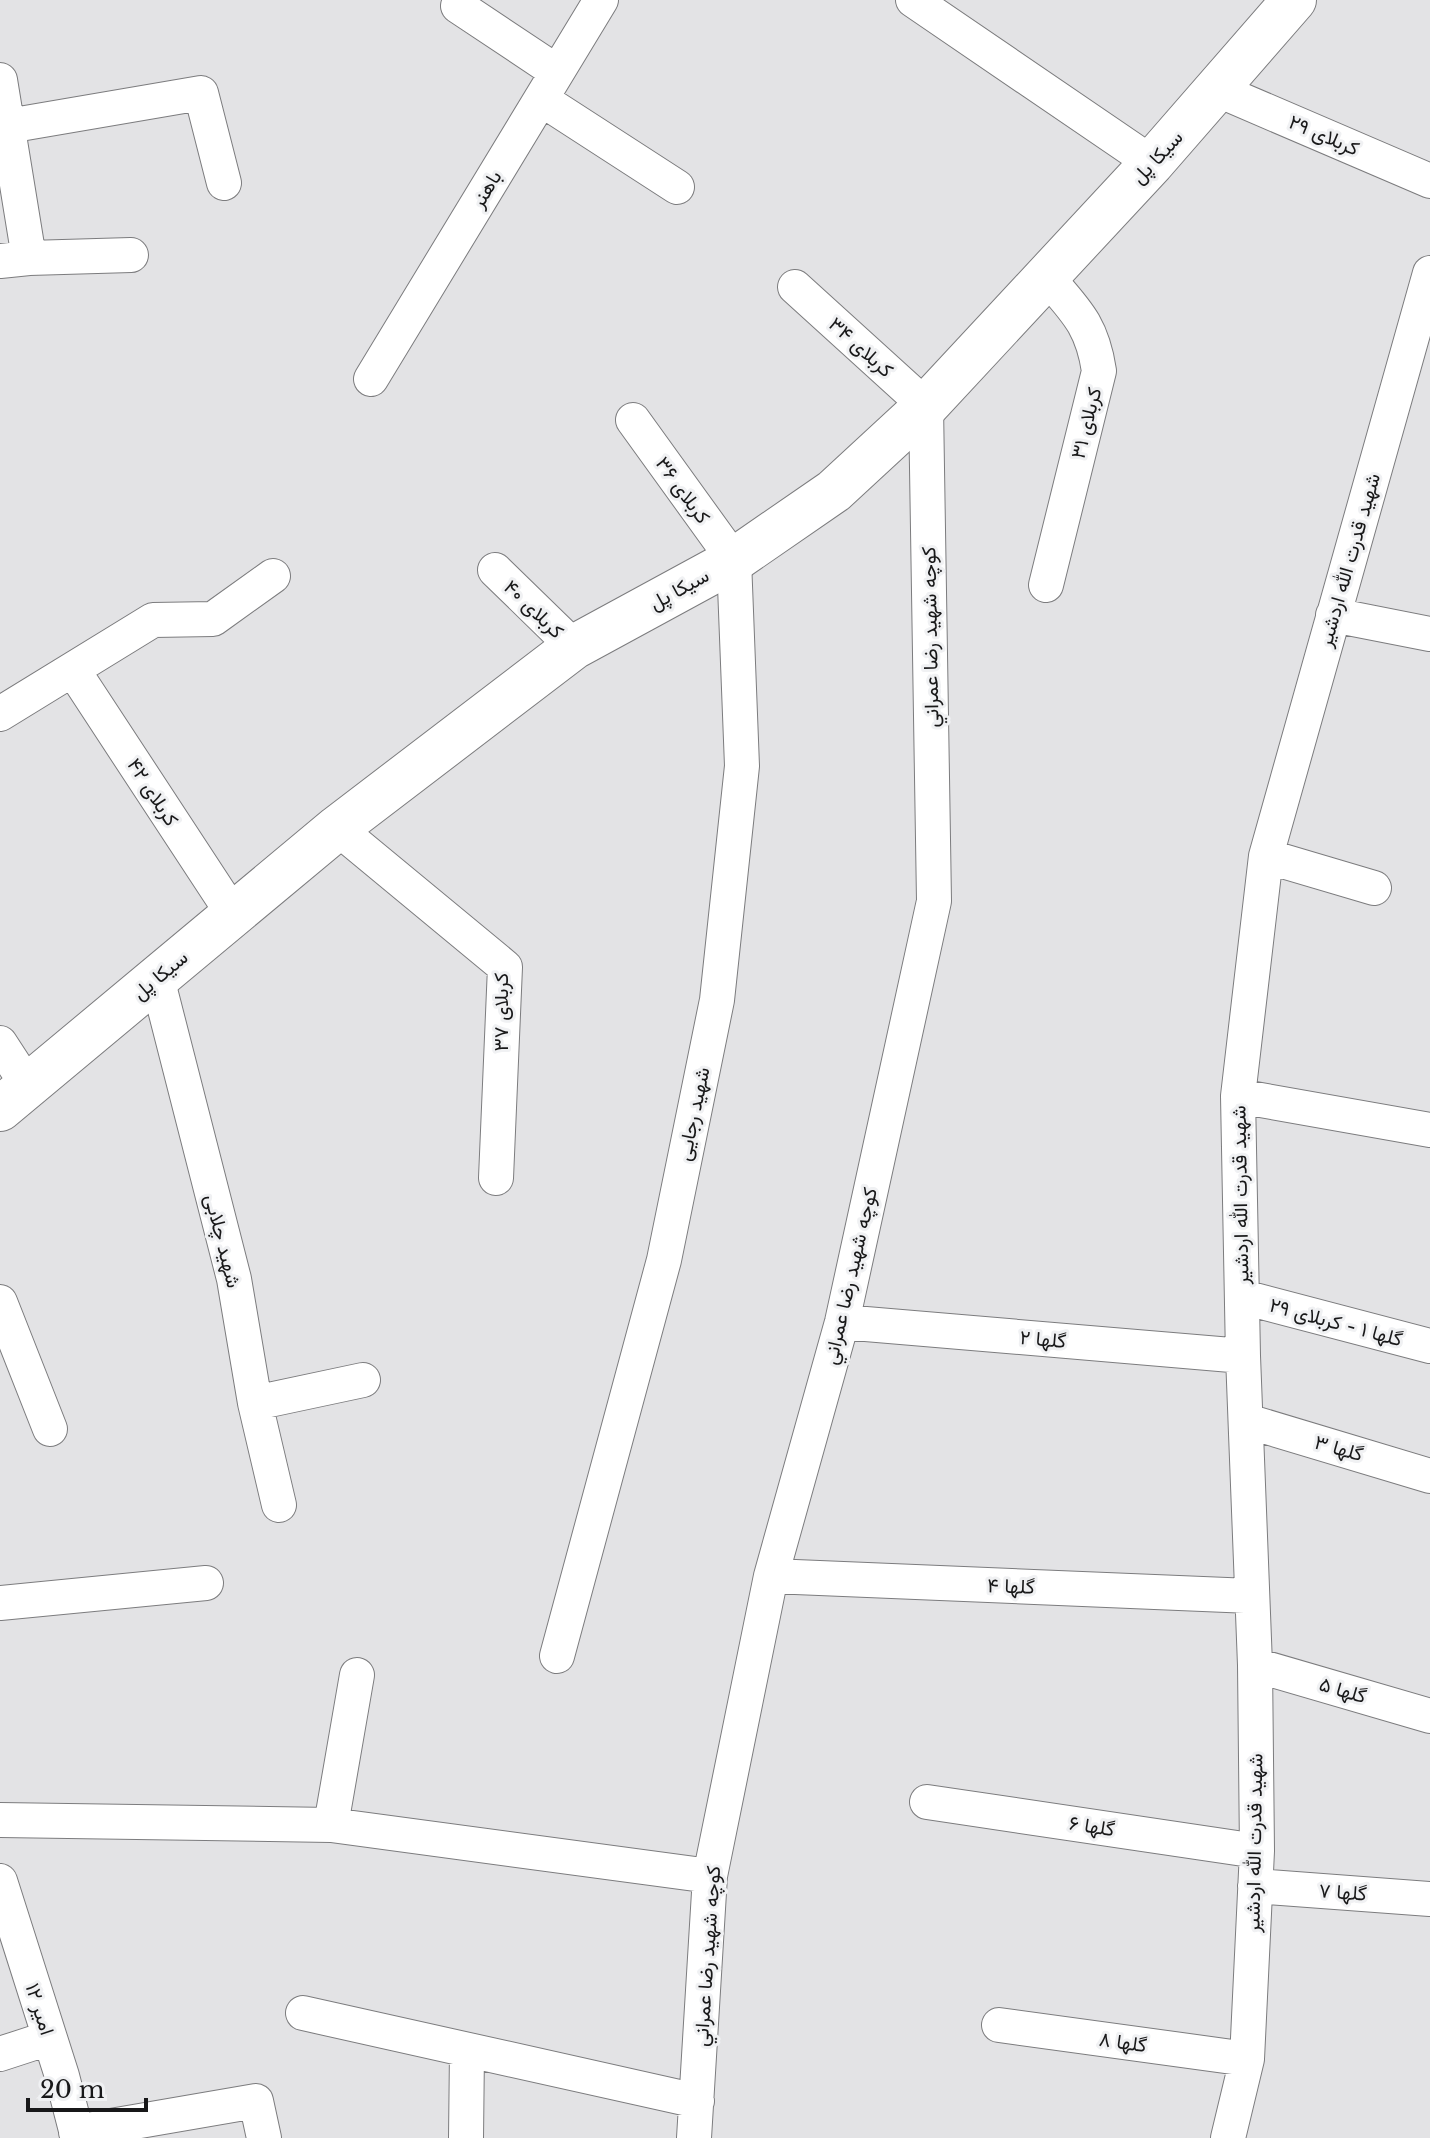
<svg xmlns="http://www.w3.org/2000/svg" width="1430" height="2138" font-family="'Libre Baskerville',Vazirmatn,serif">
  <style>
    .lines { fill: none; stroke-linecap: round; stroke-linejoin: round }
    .street-casing { stroke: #7c7c7e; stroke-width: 36 }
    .secondary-casing { stroke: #7c7c7e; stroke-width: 46 }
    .street { stroke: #fff; stroke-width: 34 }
    .secondary { stroke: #fff; stroke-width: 44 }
    .labels { text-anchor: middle; stroke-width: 6; stroke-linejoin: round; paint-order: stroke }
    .street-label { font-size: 20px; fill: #181819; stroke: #f0f1f3 }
  </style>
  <rect width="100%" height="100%" fill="#e3e3e5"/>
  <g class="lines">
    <defs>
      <path id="street" d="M 913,0 L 1152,163
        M 458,6 L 557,72
        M 0,80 L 29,258 L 0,261
        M 1218,90 L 1430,181
        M 541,99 L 677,187
        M 8,126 L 201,93 L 224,183
        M 29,258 L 131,255
        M 1045,275 C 1075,310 1092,324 1099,371 L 1046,585
        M 371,379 L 601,0
        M 495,570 L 574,647
        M 1333,615 L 1430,634
        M 73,670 L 233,914
        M 0,714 L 153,620 L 213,619 L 273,576
        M 337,828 L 505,967 L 496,1178
        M 1266,856 L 1374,888
        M 157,978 L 234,1279 L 255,1403 L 279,1505
        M 0,1043 L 28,1086
        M 1238,1096 L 1430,1130
        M 1243,1297 L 1430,1346
        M 0,1302 L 50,1429
        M 842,1322 L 1243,1356
        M 255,1403 L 363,1380
        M 1247,1421 L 1430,1476
        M 771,1576 L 1251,1596
        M 0,1603 L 206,1583
        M 557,1656 L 664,1260 L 717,1000 L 742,766 L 734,560 L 633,420
        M 1255,1665 L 1430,1716
        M 927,1802 L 1257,1851
        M 0,1820 L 331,1825 L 710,1876
        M 331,1825 L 357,1675
        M 0,1881 L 62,2076 L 78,2138
        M 1255,1886 L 1430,1899
        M 303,2013 L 697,2101
        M 999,2025 L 1247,2059
        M 0,2054 L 49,2038
        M 76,2132 L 256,2101 L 264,2138
        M 466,2138 L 467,2051
        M 694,2138 L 710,1876 L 771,1576 L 842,1322 L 934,901 L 926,406 L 795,287
        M 1228,2138 L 1247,2059 L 1257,1851 L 1255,1665 L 1243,1356 L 1238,1096 L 1266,856 L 1430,273"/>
      <path id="secondary" d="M 0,1109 L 337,828 L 574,647 L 734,560 L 834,491 L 926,406 L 1152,163 L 1294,0"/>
    </defs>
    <!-- street casing -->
    <use href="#street" class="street-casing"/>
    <!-- secondary casing -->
    <use href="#secondary" class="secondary-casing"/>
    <!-- street -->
    <use href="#street" class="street"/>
    <!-- secondary -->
    <use href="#secondary" class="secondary"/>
  </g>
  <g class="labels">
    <!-- street labels -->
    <g class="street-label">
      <text transform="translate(1324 135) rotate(23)" y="7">کربلای ۲۹</text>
      <text transform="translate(1157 157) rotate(-47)" y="7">سیکا پل</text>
      <text transform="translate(486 189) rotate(-59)" y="7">باهنر</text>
      <text transform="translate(861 347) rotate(42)" y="7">کربلای ۳۴</text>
      <text transform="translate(1086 423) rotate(-76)" y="7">کربلای ۳۱</text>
      <text transform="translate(683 490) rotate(54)" y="7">کربلای ۳۶</text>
      <text transform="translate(1349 560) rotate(-74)" y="7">شهید قدرت الله اردشیر</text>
      <text transform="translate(679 589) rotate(-29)" y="7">سیکا پل</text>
      <text transform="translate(534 609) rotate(44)" y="7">کربلای ۴۰</text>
      <text transform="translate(930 637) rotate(-91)" y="7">كوچه شهيد رضا عمراني</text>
      <text transform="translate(153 792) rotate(57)" y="7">کربلای ۴۲</text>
      <text transform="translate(160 975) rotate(-40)" y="7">سیکا پل</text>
      <text transform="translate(501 1012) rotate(-90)" y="7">کربلای ۳۷</text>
      <text transform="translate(693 1114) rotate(-78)" y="7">شهید رجایی</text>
      <text transform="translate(1240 1195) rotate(-91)" y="7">شهید قدرت الله اردشیر</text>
      <text transform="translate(223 1241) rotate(76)" y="7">شهید چلابی</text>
      <text transform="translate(850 1276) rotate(-77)" y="7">كوچه شهيد رضا عمراني</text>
      <text transform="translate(1336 1322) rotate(15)" y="7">گلها ۱ - کربلای ۲۹</text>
      <text transform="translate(1043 1339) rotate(5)" y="7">گلها ۲</text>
      <text transform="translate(1339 1448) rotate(16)" y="7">گلها ۳</text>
      <text transform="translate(1011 1586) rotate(2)" y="7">گلها ۴</text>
      <text transform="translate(1343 1690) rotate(16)" y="7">گلها ۵</text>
      <text transform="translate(1092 1826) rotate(9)" y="7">گلها ۶</text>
      <text transform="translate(1254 1843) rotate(-89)" y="7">شهید قدرت الله اردشیر</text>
      <text transform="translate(1343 1892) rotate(4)" y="7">گلها ۷</text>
      <text transform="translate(707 1956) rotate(-86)" y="7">كوچه شهيد رضا عمراني</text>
      <text transform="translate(40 2009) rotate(72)" y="7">امير ۱۲</text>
      <text transform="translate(1123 2042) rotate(8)" y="7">گلها ۸</text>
    </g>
  </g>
  <!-- scale -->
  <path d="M28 2098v12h118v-12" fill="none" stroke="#181819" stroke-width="4"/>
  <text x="40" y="2098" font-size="24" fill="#181819" stroke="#f0f1f3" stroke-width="6" paint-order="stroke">20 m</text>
</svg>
